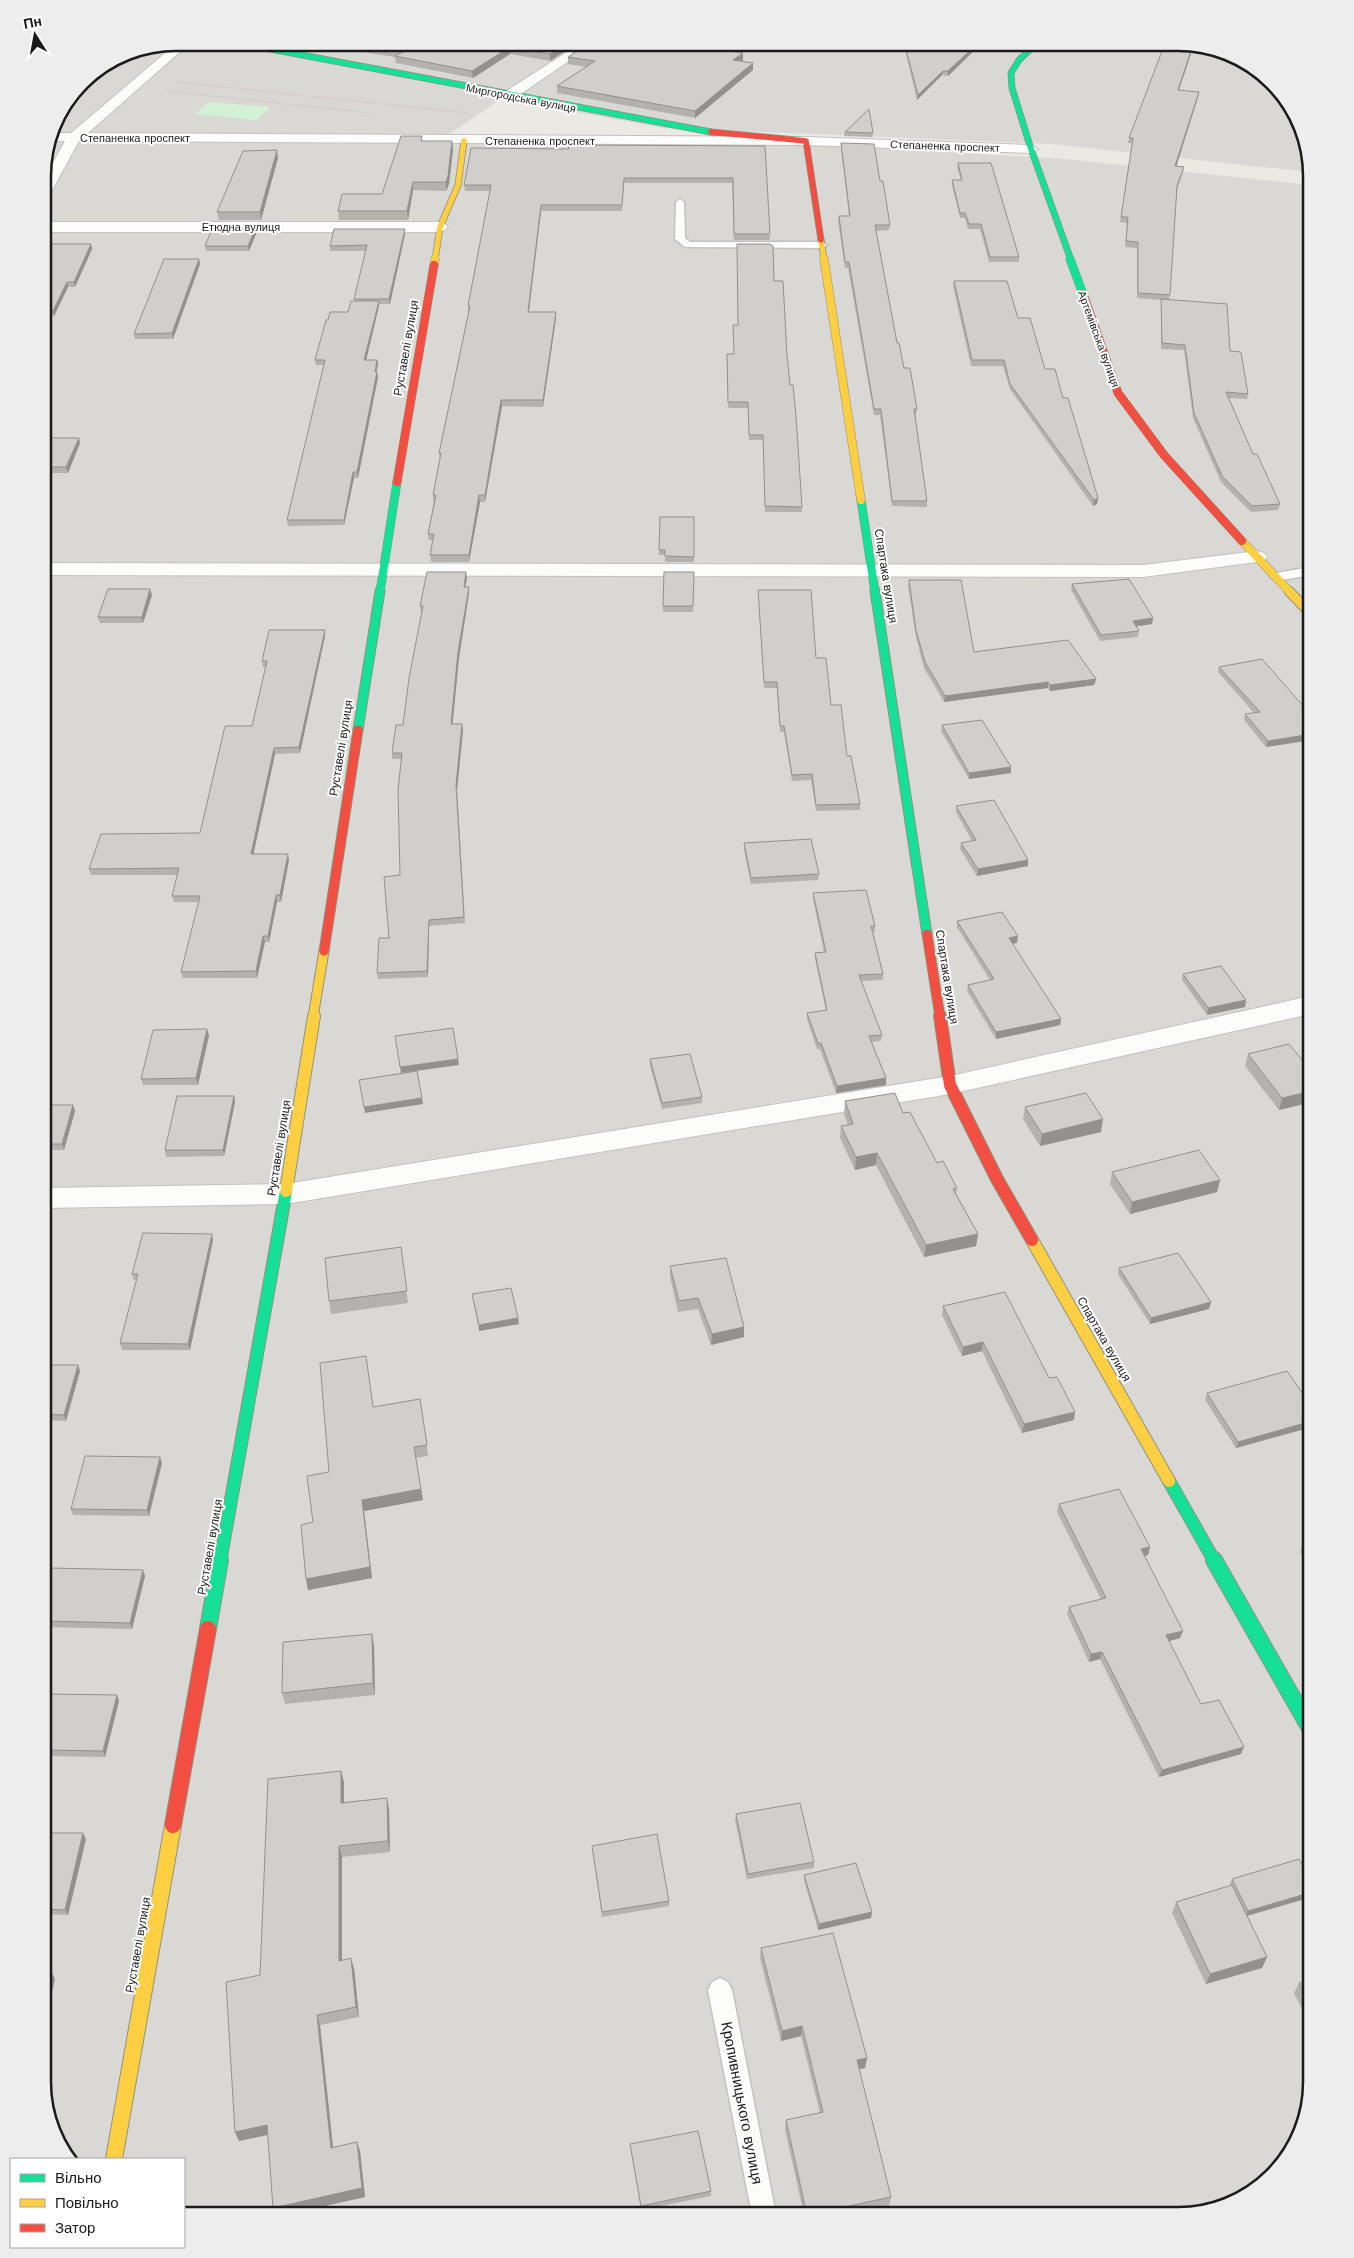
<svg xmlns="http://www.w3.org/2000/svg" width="1354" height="2258" font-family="'Work Sans',sans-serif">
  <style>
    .residential { fill: #d9d8d5 }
    .park { fill: #d2f1d5 }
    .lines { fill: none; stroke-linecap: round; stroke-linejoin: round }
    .lane-casing { stroke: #c2c2c0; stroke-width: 3 }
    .street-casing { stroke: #c2c2c0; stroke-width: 2 }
    .fast-far4-casing { stroke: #8f937d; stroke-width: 7 }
    .fast-far3-casing { stroke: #8f937d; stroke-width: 9 }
    .fast-far2-casing { stroke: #8f937d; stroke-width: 11 }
    .fast-far1-casing { stroke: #8f937d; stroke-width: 14 }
    .fast-casing { stroke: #8f937d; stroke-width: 18 }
    .slow-far4-casing { stroke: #8f937d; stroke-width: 7 }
    .slow-far3-casing { stroke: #8f937d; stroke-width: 9 }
    .slow-far2-casing { stroke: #8f937d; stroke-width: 11 }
    .slow-far1-casing { stroke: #8f937d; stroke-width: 14 }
    .slow-casing { stroke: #8f937d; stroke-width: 18 }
    .jam-far4-casing { stroke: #8f937d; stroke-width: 7 }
    .jam-far3-casing { stroke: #8f937d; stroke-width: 9 }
    .jam-far2-casing { stroke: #8f937d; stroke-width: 11 }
    .jam-far1-casing { stroke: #8f937d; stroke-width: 14 }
    .jam-casing { stroke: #8f937d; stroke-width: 18 }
    .path { stroke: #d5c8c4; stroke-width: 2; stroke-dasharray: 1 1; stroke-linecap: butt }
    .lane { fill: #fcfcfb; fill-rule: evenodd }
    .street { fill: #fcfcfb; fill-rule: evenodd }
    .fast-far4 { stroke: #16e098; stroke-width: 5.5 }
    .fast-far3 { stroke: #16e098; stroke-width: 8 }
    .fast-far2 { stroke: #16e098; stroke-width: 9 }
    .fast-far1 { stroke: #16e098; stroke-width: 12 }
    .fast { stroke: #16e098; stroke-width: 16 }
    .slow-far4 { stroke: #ffcf43; stroke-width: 5.5 }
    .slow-far3 { stroke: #ffcf43; stroke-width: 8 }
    .slow-far2 { stroke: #ffcf43; stroke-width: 9 }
    .slow-far1 { stroke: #ffcf43; stroke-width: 12 }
    .slow { stroke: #ffcf43; stroke-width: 16 }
    .jam-far4 { stroke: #f24e42; stroke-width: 5.5 }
    .jam-far3 { stroke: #f24e42; stroke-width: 8 }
    .jam-far2 { stroke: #f24e42; stroke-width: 9 }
    .jam-far1 { stroke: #f24e42; stroke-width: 12 }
    .jam { stroke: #f24e42; stroke-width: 16 }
    .wall { fill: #b4b2af }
    .shaded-wall { fill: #92918e }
    .building { fill: #d1cfcb; stroke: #92918e }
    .labels { text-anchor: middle; stroke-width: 4; stroke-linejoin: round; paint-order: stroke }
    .far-street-label { font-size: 11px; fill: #1b1b1b; stroke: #fff }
    .street-label { font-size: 12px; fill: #1b1b1b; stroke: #fff }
    .near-street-label { font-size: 15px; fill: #1b1b1b; stroke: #fff }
    .rim { fill: none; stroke: #1b1b1b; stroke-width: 2.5 }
  </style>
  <rect width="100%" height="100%" fill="#eae9e4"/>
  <!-- residential -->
  <path class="residential" d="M 176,43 L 584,43 L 443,138 L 51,134 L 53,125 L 82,82 L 125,53 Z
    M 596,43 L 1187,43 L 1252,65 L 1295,114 L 1309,172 L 1052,144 L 663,128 L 508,100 Z
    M 49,140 L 810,144 L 1065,159 L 1311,185 L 1311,2082 L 1289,2156 L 1237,2202 L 1178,2215 L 184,2215 L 184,2159 L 73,2159 L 56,2141 L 43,2082 L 43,168 Z"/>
  <!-- park -->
  <path class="park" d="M 208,102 L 270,107 L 257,120 L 195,114 Z"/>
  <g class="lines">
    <defs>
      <path id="lane" d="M 680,199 L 684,202 L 685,238 L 690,242 L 822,242 L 827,245 L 822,248 L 685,247 L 675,239 L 676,202 Z
        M 1311,567 L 1311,575 L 1276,581 L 1270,577 L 1276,573 Z
        M 720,1978 L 728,1982 L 732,1990 L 776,2215 L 752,2215 L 708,1990 L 712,1982 Z"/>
      <path id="street" d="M 177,43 L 190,43 L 88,133 L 806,137 L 1031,145 L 1038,149 L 1031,153 L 806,145 L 79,141 L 50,194 L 48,197 L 43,198 L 43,181 L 65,141 L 49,141 L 51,133 L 71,133 Z
        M 581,43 L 595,43 L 515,98 L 505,98 L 503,95 L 505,92 Z
        M 43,222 L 440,222 L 445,224 L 448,227 L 445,230 L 440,232 L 43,232 Z
        M 1257,551 L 1264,553 L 1267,557 L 1264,561 L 1143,577 L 43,575 L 43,563 L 1143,565 Z
        M 1311,996 L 1311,1014 L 950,1094 L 286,1204 L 43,1208 L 43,1188 L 286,1184 L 950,1076 Z"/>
      <path id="fast-far4" d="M 238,43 L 711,132
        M 1037,43 L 1019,60 L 1011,73 L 1012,88 L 1031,149 L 1071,260"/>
      <path id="fast-far3" d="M 1070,259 L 1083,294
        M 861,500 L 875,592
        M 380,592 L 397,482"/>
      <path id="fast-far2" d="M 875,591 L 927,934
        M 358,730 L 380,591"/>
      <path id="fast-far1" d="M 1169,1481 L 1215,1562
        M 220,1562 L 286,1191"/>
      <path id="fast" d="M 1214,1560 L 1311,1730
        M 208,1629 L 220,1560"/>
      <path id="slow-far4" d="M 821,240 L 824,260
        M 435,260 L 440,227 L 458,185 L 464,141"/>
      <path id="slow-far3" d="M 824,259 L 861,500
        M 434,265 L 435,259
        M 1242,541 L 1290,592"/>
      <path id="slow-far2" d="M 1289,591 L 1311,614
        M 313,1017 L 324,951"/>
      <path id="slow-far1" d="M 286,1191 L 314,1016
        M 1032,1240 L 1169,1481"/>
      <path id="slow" d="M 114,2159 L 173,1825"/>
      <path id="jam-far4" d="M 711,132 L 806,141 L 821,240"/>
      <path id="jam-far3" d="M 1083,294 L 1118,393 L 1164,455 L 1242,541
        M 397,482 L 434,265"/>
      <path id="jam-far2" d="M 927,934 L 940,1017
        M 324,951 L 358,730"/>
      <path id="jam-far1" d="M 940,1016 L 950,1085 L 997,1179 L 1032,1240"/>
      <path id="jam" d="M 173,1825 L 208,1629"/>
    </defs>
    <!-- lane casing -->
    <use href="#lane" class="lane-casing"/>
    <!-- street casing -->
    <use href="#street" class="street-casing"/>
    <!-- fast-far4 casing -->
    <use href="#fast-far4" class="fast-far4-casing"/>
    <!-- fast-far3 casing -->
    <use href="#fast-far3" class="fast-far3-casing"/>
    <!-- fast-far2 casing -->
    <use href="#fast-far2" class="fast-far2-casing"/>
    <!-- fast-far1 casing -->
    <use href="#fast-far1" class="fast-far1-casing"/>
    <!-- fast casing -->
    <use href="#fast" class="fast-casing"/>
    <!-- slow-far4 casing -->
    <use href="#slow-far4" class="slow-far4-casing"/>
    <!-- slow-far3 casing -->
    <use href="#slow-far3" class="slow-far3-casing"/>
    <!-- slow-far2 casing -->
    <use href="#slow-far2" class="slow-far2-casing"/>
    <!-- slow-far1 casing -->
    <use href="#slow-far1" class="slow-far1-casing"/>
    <!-- slow casing -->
    <use href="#slow" class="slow-casing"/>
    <!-- jam-far4 casing -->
    <use href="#jam-far4" class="jam-far4-casing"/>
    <!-- jam-far3 casing -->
    <use href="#jam-far3" class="jam-far3-casing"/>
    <!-- jam-far2 casing -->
    <use href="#jam-far2" class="jam-far2-casing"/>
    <!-- jam-far1 casing -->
    <use href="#jam-far1" class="jam-far1-casing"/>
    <!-- jam casing -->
    <use href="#jam" class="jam-casing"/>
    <!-- path -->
    <path class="path" d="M 176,82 L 468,113
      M 166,91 L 371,113"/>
    <!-- lane -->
    <use href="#lane" class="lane"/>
    <!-- street -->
    <use href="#street" class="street"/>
    <!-- fast-far4 -->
    <use href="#fast-far4" class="fast-far4"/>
    <!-- fast-far3 -->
    <use href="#fast-far3" class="fast-far3"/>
    <!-- fast-far2 -->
    <use href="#fast-far2" class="fast-far2"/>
    <!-- fast-far1 -->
    <use href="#fast-far1" class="fast-far1"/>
    <!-- fast -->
    <use href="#fast" class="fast"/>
    <!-- slow-far4 -->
    <use href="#slow-far4" class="slow-far4"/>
    <!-- slow-far3 -->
    <use href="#slow-far3" class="slow-far3"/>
    <!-- slow-far2 -->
    <use href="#slow-far2" class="slow-far2"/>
    <!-- slow-far1 -->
    <use href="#slow-far1" class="slow-far1"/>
    <!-- slow -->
    <use href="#slow" class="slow"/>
    <!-- jam-far4 -->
    <use href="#jam-far4" class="jam-far4"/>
    <!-- jam-far3 -->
    <use href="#jam-far3" class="jam-far3"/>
    <!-- jam-far2 -->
    <use href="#jam-far2" class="jam-far2"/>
    <!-- jam-far1 -->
    <use href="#jam-far1" class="jam-far1"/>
    <!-- jam -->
    <use href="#jam" class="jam"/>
  </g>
  <!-- wall -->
  <path class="wall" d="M 305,43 L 578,43 L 550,61 L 510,54 L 473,78 L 396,63 L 395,57 Z
    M 589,43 L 735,43 L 726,50 L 743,60 L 741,62 L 753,70 L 695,118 L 557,93 L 557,86 L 586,67 L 568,64 L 568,57 Z
    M 909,43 L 982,43 L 948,76 L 942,75 L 917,100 L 905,50 L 905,46 Z
    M 1194,45 L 1179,90 L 1198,97 L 1176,166 L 1183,172 L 1177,190 L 1169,300 L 1230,351 L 1248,394 L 1247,399 L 1229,398 L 1253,454 L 1280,504 L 1278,510 L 1251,512 L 1221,482 L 1193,418 L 1184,350 L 1161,349 L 1161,300 L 1137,298 L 1137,248 L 1125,247 L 1127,223 L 1120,222 L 1132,143 L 1128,143 L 1129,138 Z
    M 845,132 L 873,133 L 872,137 L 844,136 Z
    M 422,136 L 422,141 L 452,141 L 453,150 L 449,184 L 446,191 L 413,190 L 408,220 L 339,220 L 338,211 L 382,194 Z
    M 841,143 L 880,181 L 890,225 L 889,230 L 876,231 L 897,343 L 917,409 L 916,415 L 915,415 L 927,501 L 927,507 L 892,506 L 880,415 L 874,415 L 848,268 L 845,268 L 838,221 L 839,216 L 849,216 L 841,148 Z
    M 765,146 L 770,240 L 734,240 L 732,183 L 624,183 L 622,211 L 541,211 L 529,312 L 556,318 L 543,407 L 502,406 L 485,502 L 480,502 L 469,562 L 431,562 L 430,555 L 433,540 L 429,540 L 428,534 L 434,501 L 433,501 L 433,495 L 440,459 L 439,453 L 469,312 L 468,312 L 468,306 L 490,191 L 465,191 L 464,185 L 569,149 Z
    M 278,158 L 261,220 L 219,220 L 217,212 Z
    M 958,163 L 1019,257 L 1019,262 L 989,262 L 980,229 L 968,229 L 965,218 L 960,218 L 952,185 L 952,180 L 961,180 L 957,167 Z
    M 405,229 L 405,234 L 390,304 L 379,304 L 379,306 L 366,360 L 377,360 L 378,365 L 376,372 L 378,377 L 358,478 L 354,478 L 344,525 L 288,526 L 287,520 L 324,365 L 316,365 L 315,360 L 328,320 L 348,312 L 355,301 L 354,299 L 366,251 L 330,251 L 330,246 Z
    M 256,234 L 249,251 L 206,251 L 205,246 Z
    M 43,244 L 91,244 L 92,249 L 75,287 L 68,287 L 54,316 L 46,316 L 43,323 Z
    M 199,259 L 200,264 L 173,339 L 135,339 L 134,334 Z
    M 774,281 L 787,355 L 802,507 L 802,512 L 765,512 L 763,440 L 749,440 L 748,408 L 728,408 L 727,354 L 734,354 L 738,325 Z
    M 954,281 L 1018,318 L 1045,369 L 1063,398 L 1098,498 L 1097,504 L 1093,506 L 1010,389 L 1003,366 L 971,366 L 953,286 Z
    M 43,438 L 80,443 L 68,473 L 52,473 L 45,490 L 43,490 Z
    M 660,517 L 694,517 L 694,562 L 665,562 L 665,555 L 659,555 Z
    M 664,572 L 694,572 L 693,612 L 663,612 Z
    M 467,578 L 465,587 L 469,593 L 459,658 L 452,724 L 463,730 L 457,791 L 465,923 L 429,926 L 428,977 L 378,979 L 377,973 L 389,938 L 400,875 L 402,759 L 392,759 L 392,753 L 403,725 L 422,612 L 421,612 L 420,606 Z
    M 909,580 L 974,652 L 1096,679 L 1094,685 L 1050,691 L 1048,688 L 944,702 L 924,668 L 916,637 L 908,586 Z
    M 1072,584 L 1153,618 L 1152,624 L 1136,626 L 1139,631 L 1138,637 L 1100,641 L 1071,590 Z
    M 758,590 L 816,658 L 847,756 L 860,804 L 860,810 L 816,811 L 811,780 L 792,781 L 784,732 L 780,732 L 777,688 L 764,688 Z
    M 152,595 L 143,623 L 100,623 L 98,617 Z
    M 325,630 L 325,636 L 300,753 L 275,754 L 253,854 L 289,860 L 281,902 L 277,902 L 269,942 L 265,942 L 257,978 L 183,978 L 181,972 L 199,902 L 174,902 L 172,896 L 178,875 L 91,875 L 89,869 L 200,833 L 252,726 L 266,667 L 263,667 L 262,661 Z
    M 1219,667 L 1312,716 L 1266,747 L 1244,720 L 1245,714 L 1254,713 L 1218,672 Z
    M 942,725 L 1011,773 L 969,779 L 941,731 Z
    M 1312,745 L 1312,765 L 1302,753 L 1303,747 Z
    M 956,806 L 1028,860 L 1028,866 L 977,876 L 960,849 L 961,843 L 972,841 L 956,812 Z
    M 744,843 L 819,874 L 818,880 L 751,884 L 744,850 Z
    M 813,893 L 875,926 L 875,932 L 873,932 L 883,974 L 883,980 L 861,981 L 882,1035 L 881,1041 L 872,1042 L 886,1078 L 886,1085 L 836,1093 L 820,1049 L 817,1049 L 807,1019 L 807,1013 L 826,1011 L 815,959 L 815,953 L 824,952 L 813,899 Z
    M 957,921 L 1018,936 L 1017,943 L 1012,944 L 1061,1019 L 1060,1025 L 996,1039 L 967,991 L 968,985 L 990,980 L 957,927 Z
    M 1183,974 L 1246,1000 L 1245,1007 L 1207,1015 L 1182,980 Z
    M 209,1035 L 198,1085 L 143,1085 L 141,1079 Z
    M 1248,1054 L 1312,1072 L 1312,1102 L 1279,1110 L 1245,1066 Z
    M 650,1059 L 702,1097 L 702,1103 L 662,1109 L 650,1066 Z
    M 234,1096 L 235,1102 L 224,1156 L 166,1157 L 165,1150 Z
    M 845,1101 L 903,1113 L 937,1163 L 957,1188 L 956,1194 L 978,1234 L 976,1246 L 924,1257 L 876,1165 L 855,1170 L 840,1138 L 841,1126 L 848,1125 L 844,1114 Z
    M 43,1105 L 73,1105 L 75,1111 L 64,1150 L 43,1150 Z
    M 1025,1107 L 1101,1132 L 1040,1146 L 1023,1119 Z
    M 1112,1172 L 1220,1180 L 1217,1192 L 1130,1214 L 1110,1184 Z
    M 213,1240 L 190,1350 L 122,1350 L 120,1343 L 137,1280 L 134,1280 L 132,1274 Z
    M 401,1247 L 408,1303 L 331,1314 L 329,1301 Z
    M 670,1266 L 744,1327 L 744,1337 L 711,1345 L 698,1309 L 678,1312 L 670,1277 Z
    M 1119,1268 L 1211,1302 L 1209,1309 L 1150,1324 L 1118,1274 Z
    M 472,1294 L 519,1324 L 479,1331 Z
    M 943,1306 L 1049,1378 L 1074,1420 L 1022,1433 L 982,1351 L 962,1356 L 942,1315 Z
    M 366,1356 L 373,1407 L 420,1399 L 428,1456 L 416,1458 L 423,1500 L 364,1511 L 372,1578 L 308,1590 L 306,1579 L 313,1522 Z
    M 43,1365 L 78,1365 L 80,1371 L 66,1421 L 43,1420 Z
    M 1207,1393 L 1312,1407 L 1312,1427 L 1236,1448 L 1205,1400 Z
    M 160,1457 L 162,1463 L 149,1516 L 73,1515 L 71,1509 Z
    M 1059,1504 L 1150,1547 L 1148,1555 L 1145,1556 L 1180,1638 L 1169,1641 L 1201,1704 L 1241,1754 L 1159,1777 L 1100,1659 L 1089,1662 L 1067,1614 L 1069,1607 L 1101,1599 L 1057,1512 Z
    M 1312,1543 L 1312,1570 L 1300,1552 L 1302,1546 Z
    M 145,1576 L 132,1629 L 43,1627 L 43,1592 Z
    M 374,1645 L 375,1695 L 285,1704 L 282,1693 Z
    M 117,1695 L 119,1701 L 105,1757 L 43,1756 L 43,1706 Z
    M 341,1771 L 344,1782 L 344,1802 L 387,1798 L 389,1809 L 390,1852 L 342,1857 L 342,1960 L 354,1968 L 359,2017 L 320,2025 L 333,2147 L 360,2151 L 365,2197 L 284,2215 L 276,2215 L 268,2135 L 239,2141 L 235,2132 L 260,1975 Z
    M 736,1814 L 814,1862 L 814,1868 L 747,1879 L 735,1819 Z
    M 43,1833 L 86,1839 L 68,1915 L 43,1914 Z
    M 592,1846 L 669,1901 L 669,1906 L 602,1917 Z
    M 804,1875 L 872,1912 L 871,1918 L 818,1930 L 804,1880 Z
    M 1232,1879 L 1312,1892 L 1312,1897 L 1247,1916 L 1267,1957 L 1262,1968 L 1206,1984 L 1172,1913 L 1176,1902 L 1231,1886 L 1230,1884 Z
    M 761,1948 L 867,2058 L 865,2068 L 859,2069 L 891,2197 L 889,2206 L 845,2215 L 804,2215 L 785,2129 L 786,2120 L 820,2113 L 801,2036 L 781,2041 L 760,1958 Z
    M 1312,1979 L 1312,2029 L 1294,1993 L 1299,1983 Z
    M 630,2144 L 711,2191 L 711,2196 L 641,2210 Z"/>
  <!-- shaded-wall -->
  <path class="shaded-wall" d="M 567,43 L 578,43 L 550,61 L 550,54 Z
    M 727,43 L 735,43 L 719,56 L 719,49 Z
    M 978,43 L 982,43 L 948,76 L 948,71 Z
    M 1193,45 L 1194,45 L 1177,95 L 1178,90 Z
    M 510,47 L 510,54 L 473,78 L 472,71 Z
    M 743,53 L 743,60 L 733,67 L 733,60 Z
    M 753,63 L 753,70 L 695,118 L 695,111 Z
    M 943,71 L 942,75 L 917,100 L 918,95 Z
    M 1199,92 L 1198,97 L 1175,171 L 1175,166 Z
    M 452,141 L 453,150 L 449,184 L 446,191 L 446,182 Z
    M 277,150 L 278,158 L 261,220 L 260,212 Z
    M 413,182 L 413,190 L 408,220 L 407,211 Z
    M 541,205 L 541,211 L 528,318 L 528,312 Z
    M 255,229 L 256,234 L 249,251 L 248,246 Z
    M 405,229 L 405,234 L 390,304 L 389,299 Z
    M 91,244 L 92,249 L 75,287 L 74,282 Z
    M 199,259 L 200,264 L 173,339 L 172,333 Z
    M 67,282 L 68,287 L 54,316 L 53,311 Z
    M 379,301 L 379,306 L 365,365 L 364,360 Z
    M 45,311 L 46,316 L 43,323 L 43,316 Z
    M 556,312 L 556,318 L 543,407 L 543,400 Z
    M 377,360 L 378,365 L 375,377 L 375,372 Z
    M 377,372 L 378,377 L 358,478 L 357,472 Z
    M 501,400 L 502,406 L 485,502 L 485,495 Z
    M 79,438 L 80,443 L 68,473 L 66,467 Z
    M 50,467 L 52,473 L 45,490 L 43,484 Z
    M 353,472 L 354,478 L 344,525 L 344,520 Z
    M 479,495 L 480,502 L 469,562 L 469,555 Z
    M 1098,498 L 1097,504 L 1093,506 L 1094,500 Z
    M 466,572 L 467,578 L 464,593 L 464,587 Z
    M 469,587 L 469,593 L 459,658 L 452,730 L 451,724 L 458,652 Z
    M 150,589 L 152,595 L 143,623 L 142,617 Z
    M 1153,618 L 1152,624 L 1132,627 L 1133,621 Z
    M 325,630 L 325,636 L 300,753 L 299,747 Z
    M 1096,679 L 1094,685 L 1050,691 L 1050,685 Z
    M 1048,682 L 1048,688 L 944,702 L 945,696 Z
    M 462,724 L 463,730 L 457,791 L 465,923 L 456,785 Z
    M 1312,734 L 1312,740 L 1266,747 L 1268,741 Z
    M 274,748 L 275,754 L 252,861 L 251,854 Z
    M 1011,767 L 1011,773 L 969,779 L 969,773 Z
    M 288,854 L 289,860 L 281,902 L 280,895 Z
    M 1028,860 L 1028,866 L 977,876 L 978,869 Z
    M 276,895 L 277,902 L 269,942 L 268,936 Z
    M 429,920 L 429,926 L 428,977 L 427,971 Z
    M 263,936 L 265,942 L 257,978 L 256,971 Z
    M 1018,936 L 1017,943 L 1008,944 L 1009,938 Z
    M 1246,1000 L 1245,1007 L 1207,1015 L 1208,1008 Z
    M 1061,1019 L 1060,1025 L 996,1039 L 996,1032 Z
    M 207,1029 L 209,1035 L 198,1085 L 196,1078 Z
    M 458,1059 L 459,1065 L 401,1073 L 400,1067 Z
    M 886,1078 L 886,1085 L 836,1093 L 837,1086 Z
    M 1312,1091 L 1312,1102 L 1279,1110 L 1282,1098 Z
    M 234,1096 L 235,1102 L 224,1156 L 223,1150 Z
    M 422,1098 L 423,1104 L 365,1113 L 364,1107 Z
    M 73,1105 L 75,1111 L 64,1150 L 62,1144 Z
    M 1103,1119 L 1101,1132 L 1040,1146 L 1042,1134 Z
    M 877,1153 L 876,1165 L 855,1170 L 856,1157 Z
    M 1220,1180 L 1217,1192 L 1130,1214 L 1132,1202 Z
    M 212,1234 L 213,1240 L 190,1350 L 188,1344 Z
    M 978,1234 L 976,1246 L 924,1257 L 926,1245 Z
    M 1211,1302 L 1209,1309 L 1150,1324 L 1151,1318 Z
    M 518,1318 L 519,1324 L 479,1331 L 479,1325 Z
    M 744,1327 L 744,1337 L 711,1345 L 712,1334 Z
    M 983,1342 L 982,1351 L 962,1356 L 963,1347 Z
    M 78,1365 L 80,1371 L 66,1421 L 64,1415 Z
    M 1075,1412 L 1074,1420 L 1022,1433 L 1024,1424 Z
    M 1312,1421 L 1312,1427 L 1236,1448 L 1238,1442 Z
    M 160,1457 L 162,1463 L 149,1516 L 147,1510 Z
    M 421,1489 L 423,1500 L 364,1511 L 372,1578 L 308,1590 L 306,1579 L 362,1500 Z
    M 1150,1547 L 1148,1555 L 1139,1557 L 1141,1549 Z
    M 143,1570 L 145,1576 L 132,1629 L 130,1623 Z
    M 1183,1631 L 1180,1638 L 1163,1643 L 1166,1635 Z
    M 372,1634 L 374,1645 L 375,1695 L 373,1683 Z
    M 1102,1652 L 1100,1659 L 1089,1662 L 1091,1654 Z
    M 117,1695 L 119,1701 L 105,1757 L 103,1751 Z
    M 1244,1747 L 1241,1754 L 1159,1777 L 1162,1770 Z
    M 341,1771 L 344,1782 L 344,1814 L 341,1803 Z
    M 387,1798 L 389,1809 L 390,1852 L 388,1841 Z
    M 83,1833 L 86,1839 L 68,1915 L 65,1910 Z
    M 339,1846 L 342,1857 L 342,1971 L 339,1961 Z
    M 1312,1892 L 1312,1897 L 1246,1916 L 1248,1911 Z
    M 872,1912 L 871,1918 L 818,1930 L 819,1924 Z
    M 1267,1957 L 1262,1968 L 1206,1984 L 1210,1974 Z
    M 351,1958 L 354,1968 L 359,2017 L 356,2007 Z
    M 52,1973 L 55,1979 L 43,2032 L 43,2015 Z
    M 317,2015 L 320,2025 L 334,2157 L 331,2148 Z
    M 802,2026 L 801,2036 L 781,2041 L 782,2031 Z
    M 867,2058 L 865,2068 L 855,2070 L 857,2060 Z
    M 267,2125 L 271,2134 L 239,2141 L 235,2132 Z
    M 357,2142 L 360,2151 L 365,2197 L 284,2215 L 276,2215 L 273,2208 Z"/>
  <!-- building -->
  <path class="building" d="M 347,43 L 567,43 L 550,54 L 510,47 L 472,71 L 395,56 L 403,52 Z
    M 589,43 L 727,43 L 719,49 L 743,53 L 733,60 L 753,63 L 695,111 L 557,86 L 595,61 L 568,57 Z
    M 909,43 L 978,43 L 948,71 L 943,71 L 918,95 L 905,46 Z
    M 1165,43 L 1187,43 L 1193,45 L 1178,90 L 1199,92 L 1175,166 L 1184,167 L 1177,186 L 1170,295 L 1138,293 L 1138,242 L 1126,241 L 1128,217 L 1121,217 L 1133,138 L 1129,138 Z
    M 869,109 L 873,133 L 845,132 Z
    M 401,136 L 422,136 L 421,141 L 452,141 L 448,176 L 446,182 L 413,182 L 407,211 L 338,211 L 342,194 L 382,194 Z
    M 841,143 L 874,144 L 880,181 L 883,181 L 890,225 L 875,225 L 897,343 L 899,343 L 904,368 L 910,368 L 917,409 L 914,409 L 927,501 L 892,501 L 881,409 L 874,409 L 849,262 L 845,262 L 839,216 L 850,216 Z
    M 569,145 L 765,146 L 770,234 L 734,234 L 733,178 L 624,178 L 622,205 L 541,205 L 528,312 L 556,312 L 543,400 L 501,400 L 485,495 L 479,495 L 469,555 L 430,555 L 434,534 L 428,534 L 436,495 L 433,495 L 441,453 L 439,453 L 470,306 L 468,306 L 491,185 L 464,185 L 471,148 L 569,149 Z
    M 277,150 L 260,212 L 217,212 L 243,151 Z
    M 958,163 L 991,163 L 1019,257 L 990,257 L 981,224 L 969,224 L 965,213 L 960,213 L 952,180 L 962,180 Z
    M 212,229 L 255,229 L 248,246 L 205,246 Z
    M 334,229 L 405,229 L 389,299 L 354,299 L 367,245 L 330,246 Z
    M 43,244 L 91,244 L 74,282 L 67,282 L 53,311 L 45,311 L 43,316 Z
    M 737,244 L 770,244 L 773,246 L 774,281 L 783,281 L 787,355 L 790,385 L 793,385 L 796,416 L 802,507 L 765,506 L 763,435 L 749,435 L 748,402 L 728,402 L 727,354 L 734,354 L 733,325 L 738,325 Z
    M 164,259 L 199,259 L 172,333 L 134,334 Z
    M 954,281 L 1007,281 L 1018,318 L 1030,318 L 1045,369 L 1055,369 L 1063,398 L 1068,398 L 1098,498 L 1094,500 L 1010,384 L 1004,360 L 972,360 Z
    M 1161,299 L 1227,304 L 1230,351 L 1241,352 L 1248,394 L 1226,392 L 1253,454 L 1257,454 L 1280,504 L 1252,506 L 1222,476 L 1194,413 L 1185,345 L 1162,343 Z
    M 351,301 L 379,301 L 364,360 L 377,360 L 375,372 L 377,372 L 357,472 L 353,472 L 344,520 L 287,520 L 325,360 L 315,360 L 326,320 L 328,320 L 330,312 L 348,312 Z
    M 43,438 L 79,438 L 66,467 L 50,467 L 43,484 Z
    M 660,517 L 694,517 L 694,557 L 665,556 L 665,550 L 659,550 Z
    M 427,572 L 466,572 L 464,587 L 469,587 L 458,652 L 451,724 L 462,724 L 456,785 L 464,917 L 429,920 L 427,971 L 377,973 L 379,938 L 389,938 L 384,877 L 400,875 L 398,790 L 402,753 L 392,753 L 396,725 L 403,725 L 409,678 L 423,606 L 420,606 Z
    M 664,572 L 694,572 L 693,606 L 663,606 Z
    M 1129,579 L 1153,618 L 1133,621 L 1139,631 L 1101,635 L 1072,584 Z
    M 909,580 L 961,580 L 974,652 L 1068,640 L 1096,679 L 1050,685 L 1048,682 L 945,696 L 925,662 L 916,631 Z
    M 108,589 L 150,589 L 142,617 L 98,617 Z
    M 758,590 L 811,590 L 816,658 L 826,658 L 831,705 L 841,705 L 847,756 L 851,756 L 860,804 L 816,805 L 812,774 L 792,775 L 784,726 L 780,726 L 777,682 L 764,682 Z
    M 269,630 L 325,630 L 299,747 L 274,748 L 251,854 L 288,854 L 280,895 L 276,895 L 268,936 L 263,936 L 256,971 L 181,972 L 200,896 L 172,896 L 179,868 L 89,869 L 101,834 L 200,833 L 225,726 L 252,726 L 267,661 L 262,661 Z
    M 1262,659 L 1312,716 L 1312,734 L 1268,741 L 1245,714 L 1260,712 L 1219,667 Z
    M 982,720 L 1011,767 L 969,773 L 942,725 Z
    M 1312,745 L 1312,757 L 1303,747 Z
    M 994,800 L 1028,860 L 978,869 L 961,843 L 976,840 L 956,806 Z
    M 811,839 L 819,874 L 751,878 L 744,843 Z
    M 866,890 L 875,926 L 871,926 L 883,974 L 859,975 L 882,1035 L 869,1036 L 886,1078 L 837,1086 L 821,1043 L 818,1043 L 807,1013 L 827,1010 L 815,953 L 826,952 L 813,893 Z
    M 1002,912 L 1018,936 L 1009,938 L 1061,1019 L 996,1032 L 968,985 L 994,979 L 957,921 Z
    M 1221,966 L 1246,1000 L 1208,1008 L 1183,974 Z
    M 453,1028 L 458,1059 L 400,1067 L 395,1036 Z
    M 207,1029 L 196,1078 L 141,1079 L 153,1030 Z
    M 1289,1044 L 1312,1072 L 1312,1091 L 1282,1098 L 1248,1054 Z
    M 690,1054 L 702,1097 L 662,1103 L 650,1059 Z
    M 417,1071 L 422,1098 L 364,1107 L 359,1080 Z
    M 895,1093 L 903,1113 L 910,1112 L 937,1163 L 943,1161 L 957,1188 L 953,1189 L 978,1234 L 926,1245 L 877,1153 L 856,1157 L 841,1126 L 853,1124 L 845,1101 Z
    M 1086,1093 L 1103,1119 L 1042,1134 L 1025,1107 Z
    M 177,1096 L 234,1096 L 223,1150 L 165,1150 Z
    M 43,1105 L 73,1105 L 62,1144 L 43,1144 Z
    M 1199,1150 L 1220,1180 L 1132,1202 L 1112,1172 Z
    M 143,1233 L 212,1234 L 188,1344 L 120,1343 L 138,1274 L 132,1274 Z
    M 401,1247 L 407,1291 L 329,1301 L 325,1258 Z
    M 1178,1253 L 1211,1302 L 1151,1318 L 1119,1268 Z
    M 726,1258 L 744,1327 L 712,1334 L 698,1298 L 679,1301 L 670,1266 Z
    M 511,1288 L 518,1318 L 479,1325 L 472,1294 Z
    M 1005,1292 L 1049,1378 L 1057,1377 L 1075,1412 L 1024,1424 L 983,1342 L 963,1347 L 943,1306 Z
    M 366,1356 L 373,1407 L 420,1399 L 427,1445 L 414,1447 L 421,1489 L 362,1500 L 370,1567 L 306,1579 L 301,1525 L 313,1522 L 307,1476 L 329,1472 L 320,1363 Z
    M 43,1365 L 78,1365 L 64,1415 L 43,1414 Z
    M 1287,1371 L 1312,1407 L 1312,1421 L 1238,1442 L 1207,1393 Z
    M 85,1456 L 160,1457 L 147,1510 L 71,1509 Z
    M 1119,1489 L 1150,1547 L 1141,1549 L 1183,1631 L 1166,1635 L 1201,1704 L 1219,1700 L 1244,1747 L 1162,1770 L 1102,1652 L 1091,1654 L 1069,1607 L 1106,1598 L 1059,1504 Z
    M 1312,1543 L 1312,1560 L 1302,1546 Z
    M 49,1568 L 143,1570 L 130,1623 L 43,1621 L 43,1592 Z
    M 372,1634 L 373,1683 L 282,1693 L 283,1642 Z
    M 46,1694 L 117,1695 L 103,1751 L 43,1750 L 43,1706 Z
    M 341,1771 L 341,1803 L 387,1798 L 388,1841 L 339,1846 L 339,1961 L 351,1958 L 356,2007 L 317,2015 L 331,2148 L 357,2142 L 362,2188 L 273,2208 L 267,2125 L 235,2132 L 226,1982 L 260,1975 L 268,1779 Z
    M 800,1803 L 814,1862 L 748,1874 L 736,1814 Z
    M 43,1833 L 83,1833 L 65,1910 L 43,1909 Z
    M 657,1834 L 669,1901 L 602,1912 L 592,1846 Z
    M 1299,1859 L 1312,1883 L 1312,1892 L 1248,1911 L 1232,1879 Z
    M 856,1863 L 872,1912 L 819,1924 L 804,1875 Z
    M 1232,1885 L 1267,1957 L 1210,1974 L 1176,1902 Z
    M 833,1933 L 867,2058 L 857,2060 L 891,2197 L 807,2215 L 786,2120 L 823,2112 L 802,2026 L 782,2031 L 761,1948 Z
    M 43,1973 L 52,1973 L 43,2015 Z
    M 1312,1979 L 1312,2008 L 1299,1983 Z
    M 698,2131 L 711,2191 L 641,2206 L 630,2144 Z"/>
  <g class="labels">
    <!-- far-street labels -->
    <g class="far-street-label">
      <text transform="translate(521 98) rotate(11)" y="4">Миргородська вулиця</text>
      <text x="135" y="142">Степаненка проспект</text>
      <text x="540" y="145">Степаненка проспект</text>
      <text transform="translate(945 146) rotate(2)" y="4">Степаненка проспект</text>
      <text x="241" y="231">Етюдна вулиця</text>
      <text transform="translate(1099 339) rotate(70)" y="4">Артемівська вулиця</text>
    </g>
    <!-- street labels -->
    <g class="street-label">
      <text transform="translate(406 348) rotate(-80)" y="4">Руставелі вулиця</text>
      <text transform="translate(886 576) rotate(81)" y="4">Спартака вулиця</text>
      <text transform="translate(341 748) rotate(-81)" y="4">Руставелі вулиця</text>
      <text transform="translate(947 977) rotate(81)" y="4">Спартака вулиця</text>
      <text transform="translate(279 1148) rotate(-81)" y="4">Руставелі вулиця</text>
      <text transform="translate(1104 1339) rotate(60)" y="4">Спартака вулиця</text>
      <text transform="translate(210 1547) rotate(-80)" y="4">Руставелі вулиця</text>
      <text transform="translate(138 1945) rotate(-80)" y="4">Руставелі вулиця</text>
    </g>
    <!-- near-street labels -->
    <g class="near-street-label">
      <text transform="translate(742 2103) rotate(79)" y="5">Кропивницького вулиця</text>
    </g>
  </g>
  <!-- crop -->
  <path d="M0 0H1354V2258H0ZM176 51H1178A125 125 0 0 1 1303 176V2082A125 125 0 0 1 1178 2207H176A125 125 0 0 1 51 2082V176A125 125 0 0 1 176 51Z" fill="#ededed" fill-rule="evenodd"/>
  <path class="rim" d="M176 51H1178A125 125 0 0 1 1303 176V2082A125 125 0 0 1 1178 2207H176A125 125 0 0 1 51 2082V176A125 125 0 0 1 176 51Z"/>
  <!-- legend -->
  <rect x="10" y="2158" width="175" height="90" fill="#ffffff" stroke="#a4a4a4"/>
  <rect x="20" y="2174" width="25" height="8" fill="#16e098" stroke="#a4a4a4"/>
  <text x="55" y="2183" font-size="15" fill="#1b1b1b">Вільно</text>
  <rect x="20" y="2199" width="25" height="8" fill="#ffcf43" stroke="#a4a4a4"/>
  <text x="55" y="2208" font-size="15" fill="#1b1b1b">Повільно</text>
  <rect x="20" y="2224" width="25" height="8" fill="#f24e42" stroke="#a4a4a4"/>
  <text x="55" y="2233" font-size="15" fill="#1b1b1b">Затор</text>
  <!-- north arrow -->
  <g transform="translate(35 35) rotate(349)" stroke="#ffffff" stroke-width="4" paint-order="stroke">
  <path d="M0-4L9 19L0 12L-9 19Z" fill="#1b1b1b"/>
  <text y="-8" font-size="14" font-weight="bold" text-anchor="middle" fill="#1b1b1b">Пн</text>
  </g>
</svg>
